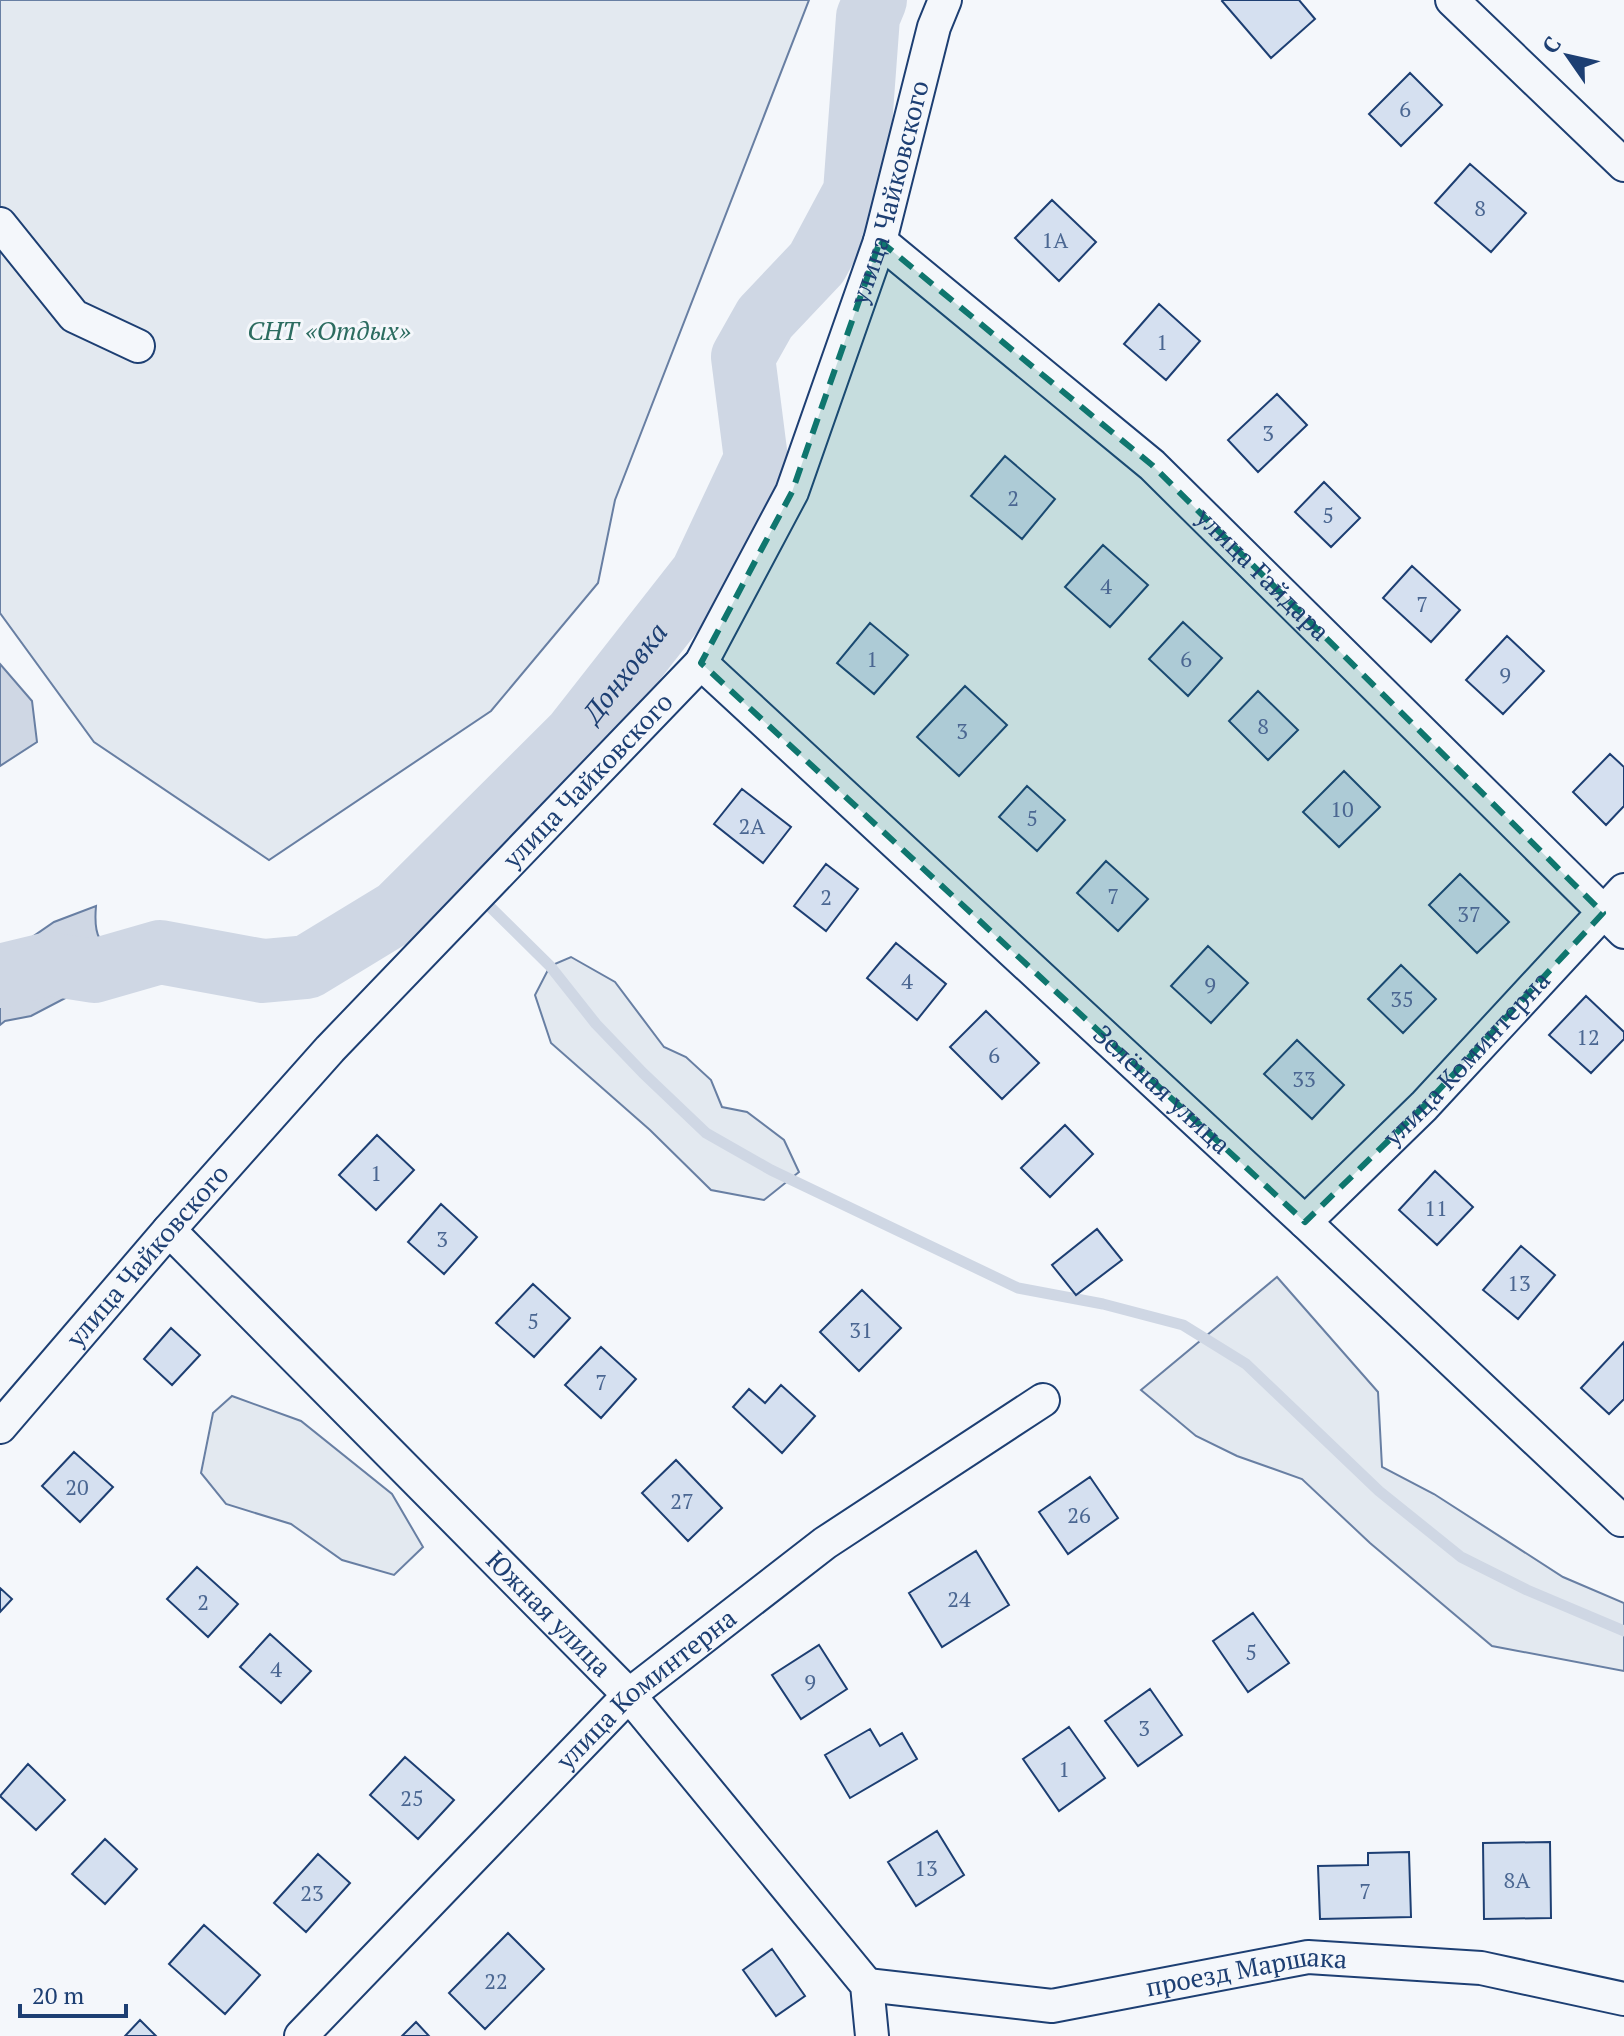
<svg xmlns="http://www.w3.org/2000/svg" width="1624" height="2036" font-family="'PT Serif',serif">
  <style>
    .green { fill: #e3e9f0; stroke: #687fa3; stroke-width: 2 }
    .water { fill: #cfd7e4; stroke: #687fa3; stroke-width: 2 }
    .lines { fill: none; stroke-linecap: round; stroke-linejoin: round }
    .stream { stroke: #cfd7e4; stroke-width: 11 }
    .river { stroke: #cfd7e4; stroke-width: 64 }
    .building { fill: #d5e0f0; stroke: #1d3f73; stroke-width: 2 }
    .street-casing { stroke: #1d3f73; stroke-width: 36 }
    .street { stroke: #f4f7fb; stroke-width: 32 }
    .marked { fill: #0f766e; fill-opacity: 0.2; stroke: #0f766e; stroke-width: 6; stroke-dasharray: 16 10; stroke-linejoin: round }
    .labels { text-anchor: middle; stroke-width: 6; stroke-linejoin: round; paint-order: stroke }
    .number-label { font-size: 22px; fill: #4b6792 }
    .street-label { font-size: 26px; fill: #1d3f73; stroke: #f4f7fb }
    .park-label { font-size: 26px; font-style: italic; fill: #2c6c60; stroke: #f4f7fb }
    .water-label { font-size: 28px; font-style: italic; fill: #1d3f73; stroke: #f4f7fb }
  </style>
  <rect width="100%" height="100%" fill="#f4f7fb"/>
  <!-- green -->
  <path class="green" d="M 0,0 L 809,0 L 615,500 L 598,583 L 491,711 L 269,860 L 94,742 L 0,613 Z
    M 571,957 L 615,982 L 664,1047 L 686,1057 L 711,1080 L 722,1107 L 747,1112 L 784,1140 L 799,1172 L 764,1200 L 711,1190 L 650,1130 L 551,1043 L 535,995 L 550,966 Z
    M 1277,1277 L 1378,1392 L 1382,1467 L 1434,1494 L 1563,1577 L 1624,1603 L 1624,1671 L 1492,1646 L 1370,1543 L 1302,1479 L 1237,1456 L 1196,1436 L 1141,1390 Z
    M 232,1396 L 301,1421 L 392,1494 L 423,1547 L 394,1575 L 342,1560 L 291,1524 L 226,1504 L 201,1473 L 213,1413 Z"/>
  <!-- water -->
  <path class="water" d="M 0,664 L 32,701 L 37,742 L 0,766 Z
    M 96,906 C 93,940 100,943 127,962 L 116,979 L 73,994 L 31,1016 L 5,1021 L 0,1025 L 0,954 L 19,946 L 54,922 Z"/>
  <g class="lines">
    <!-- stream -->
    <path class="stream" d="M 399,911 L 453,886 L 478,895 L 550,966 L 596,1024 L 643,1073 L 706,1133 L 771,1170 L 1018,1288 L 1103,1304 L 1183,1325 L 1246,1364 L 1379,1491 L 1461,1557 L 1527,1590 L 1624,1631"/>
    <!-- river -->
    <path class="river" id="s1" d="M 0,976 L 49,964 L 94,971 L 160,952 L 263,971 L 307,967 L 399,911 L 575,736 L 702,574 L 756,459 L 743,357 L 765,318 L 817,263 L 855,192 L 868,17 L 875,0"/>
  </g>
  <!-- building -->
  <path class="building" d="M 1223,0 L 1299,0 L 1315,19 L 1271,58 L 1222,1 Z
    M 1410,73 L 1442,105 L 1401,146 L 1369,114 Z
    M 1470,164 L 1526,213 L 1491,252 L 1435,203 Z
    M 1052,200 L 1096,242 L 1059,281 L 1015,238 Z
    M 1159,304 L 1200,341 L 1166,380 L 1124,344 Z
    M 1277,394 L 1307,425 L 1258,472 L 1228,440 Z
    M 1005,456 L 1055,499 L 1022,539 L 971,496 Z
    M 1324,482 L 1360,518 L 1331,547 L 1295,512 Z
    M 1103,545 L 1148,585 L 1110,627 L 1065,587 Z
    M 1412,566 L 1460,610 L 1431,642 L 1383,598 Z
    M 1183,622 L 1222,658 L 1188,696 L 1149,659 Z
    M 870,623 L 908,655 L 874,694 L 837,663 Z
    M 1507,636 L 1544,671 L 1503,714 L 1466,680 Z
    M 965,686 L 1007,725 L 959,776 L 917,737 Z
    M 1258,691 L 1298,730 L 1268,760 L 1229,721 Z
    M 1610,754 L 1624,767 L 1624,806 L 1606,825 L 1573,792 Z
    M 1344,771 L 1380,807 L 1339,847 L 1303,812 Z
    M 1027,786 L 1065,820 L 1037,851 L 999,817 Z
    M 742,789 L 791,827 L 763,863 L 714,824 Z
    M 1106,861 L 1148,899 L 1118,931 L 1077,893 Z
    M 826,864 L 858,889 L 826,931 L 794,906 Z
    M 1460,874 L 1509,922 L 1477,953 L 1429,905 Z
    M 896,943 L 946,984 L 917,1020 L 867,978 Z
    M 1208,946 L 1248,983 L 1211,1023 L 1171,986 Z
    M 1401,965 L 1436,999 L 1403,1033 L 1368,999 Z
    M 1586,996 L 1624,1032 L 1624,1039 L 1591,1073 L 1549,1035 Z
    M 986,1011 L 1039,1063 L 1002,1099 L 950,1047 Z
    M 1297,1040 L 1344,1085 L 1312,1119 L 1264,1074 Z
    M 1065,1125 L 1093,1154 L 1050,1197 L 1021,1168 Z
    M 377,1135 L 414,1170 L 376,1210 L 339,1175 Z
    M 1435,1171 L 1473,1207 L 1437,1245 L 1399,1210 Z
    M 441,1204 L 477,1237 L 444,1274 L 408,1242 Z
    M 1097,1229 L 1122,1260 L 1076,1295 L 1052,1265 Z
    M 1521,1246 L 1555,1275 L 1518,1319 L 1483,1290 Z
    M 533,1284 L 570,1318 L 534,1357 L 496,1323 Z
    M 862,1290 L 901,1328 L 859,1371 L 820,1332 Z
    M 171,1328 L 200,1355 L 172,1385 L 144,1359 Z
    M 1624,1342 L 1624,1399 L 1609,1414 L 1581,1388 Z
    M 601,1347 L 636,1379 L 601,1418 L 565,1385 Z
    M 781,1385 L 815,1416 L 782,1453 L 733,1407 L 749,1389 L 765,1403 Z
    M 74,1452 L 113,1487 L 80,1522 L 42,1486 Z
    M 676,1460 L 722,1508 L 688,1541 L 642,1493 Z
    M 1090,1477 L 1118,1518 L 1068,1554 L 1039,1512 Z
    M 976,1551 L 1009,1605 L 942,1647 L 909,1593 Z
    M 197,1567 L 238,1604 L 208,1637 L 167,1599 Z
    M 0,1588 L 12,1599 L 0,1612 Z
    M 1253,1613 L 1289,1663 L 1248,1692 L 1213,1641 Z
    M 270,1634 L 311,1671 L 281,1703 L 240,1667 Z
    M 819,1645 L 847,1689 L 801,1719 L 772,1675 Z
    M 1150,1689 L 1182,1735 L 1138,1766 L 1105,1721 Z
    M 1069,1727 L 1105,1778 L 1059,1811 L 1023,1759 Z
    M 870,1729 L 880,1746 L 902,1733 L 917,1759 L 850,1798 L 825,1755 Z
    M 405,1757 L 454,1800 L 418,1839 L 370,1795 Z
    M 28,1764 L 65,1800 L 36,1830 L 0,1796 Z
    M 937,1831 L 964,1875 L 916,1906 L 888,1862 Z
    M 105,1839 L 137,1869 L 105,1904 L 72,1874 Z
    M 1550,1842 L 1551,1918 L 1484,1919 L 1483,1843 Z
    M 1409,1852 L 1411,1917 L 1320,1919 L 1318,1866 L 1368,1865 L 1368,1853 Z
    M 318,1854 L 350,1883 L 306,1932 L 274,1903 Z
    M 204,1925 L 260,1975 L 225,2014 L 169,1964 Z
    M 508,1933 L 544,1969 L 485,2029 L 449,1993 Z
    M 772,1949 L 805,1996 L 776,2016 L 743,1970 Z
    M 140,2020 L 156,2036 L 125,2036 Z
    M 416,2022 L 429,2036 L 402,2036 Z"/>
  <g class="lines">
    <defs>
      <g id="street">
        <path d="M 1452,0 L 1624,165"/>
        <path d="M 0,224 L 74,316 L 138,346"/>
        <path id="s2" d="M 880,241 L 1152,465 L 1624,932"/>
        <path id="s3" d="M 701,663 L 1305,1222 L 1621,1520"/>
        <path id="s4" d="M 1305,1222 L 1424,1106 L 1624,890"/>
        <path id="s5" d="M 169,1230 L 629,1695 L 867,1985 L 872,2036"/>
        <path id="s6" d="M 0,1427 L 169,1230 L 330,1049 L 701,663 L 792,492 L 880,241 L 934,27 L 945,0"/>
        <path id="s7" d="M 867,1985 L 1052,2006 L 1308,1957 L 1481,1968 L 1624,1999"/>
        <path id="s8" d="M 301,2036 L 629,1695 L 825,1543 L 1043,1400"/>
      </g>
    </defs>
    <!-- street casing -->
    <use href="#street" class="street-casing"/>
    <!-- street -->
    <use href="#street" class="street"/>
  </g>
  <!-- marked area -->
  <path class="marked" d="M 880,241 L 1152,465 L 1603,913 L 1424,1106 L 1305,1222 L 701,663 L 792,492 Z"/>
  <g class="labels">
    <!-- number labels -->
    <g class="number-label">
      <text x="1405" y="117">6</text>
      <text x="1480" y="216">8</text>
      <text x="1055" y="248">1А</text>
      <text x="1162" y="350">1</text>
      <text x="1268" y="441">3</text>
      <text x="1013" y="506">2</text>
      <text x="1328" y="523">5</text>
      <text x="1106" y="594">4</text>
      <text x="1422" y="612">7</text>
      <text x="872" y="667">1</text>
      <text x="1186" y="667">6</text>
      <text x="1505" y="683">9</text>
      <text x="1263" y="734">8</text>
      <text x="962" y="739">3</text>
      <text x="1342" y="817">10</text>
      <text x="1032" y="826">5</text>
      <text x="752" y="834">2А</text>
      <text x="1113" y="904">7</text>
      <text x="826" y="905">2</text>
      <text x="1469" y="922">37</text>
      <text x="907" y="989">4</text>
      <text x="1210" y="993">9</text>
      <text x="1402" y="1007">35</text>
      <text x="1588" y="1045">12</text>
      <text x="994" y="1063">6</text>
      <text x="1304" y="1087">33</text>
      <text x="376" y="1181">1</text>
      <text x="1436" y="1216">11</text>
      <text x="442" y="1247">3</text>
      <text x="1519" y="1291">13</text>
      <text x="533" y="1329">5</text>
      <text x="861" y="1338">31</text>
      <text x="601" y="1390">7</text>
      <text x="77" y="1495">20</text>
      <text x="682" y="1509">27</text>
      <text x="1079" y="1523">26</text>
      <text x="959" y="1607">24</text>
      <text x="203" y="1610">2</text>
      <text x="1251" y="1660">5</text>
      <text x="276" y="1677">4</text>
      <text x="810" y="1690">9</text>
      <text x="1144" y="1736">3</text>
      <text x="1064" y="1777">1</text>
      <text x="412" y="1806">25</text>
      <text x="926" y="1876">13</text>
      <text x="1517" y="1888">8А</text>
      <text x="1365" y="1899">7</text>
      <text x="312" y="1901">23</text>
      <text x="496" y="1989">22</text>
    </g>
    <!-- street labels -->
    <g class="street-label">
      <text dy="9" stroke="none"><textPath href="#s6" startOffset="1546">улица Чайковского</textPath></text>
      <text dy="9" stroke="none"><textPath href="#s2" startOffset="508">улица Гайдара</textPath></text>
      <text dy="9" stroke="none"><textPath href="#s6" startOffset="874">улица Чайковского</textPath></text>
      <text dy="9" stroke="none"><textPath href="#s4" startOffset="230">улица Коминтерна</textPath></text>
      <text dy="9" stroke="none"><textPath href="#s3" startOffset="628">Зелёная улица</textPath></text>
      <text dy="9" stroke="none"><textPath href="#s6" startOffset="226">улица Чайковского</textPath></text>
      <text dy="9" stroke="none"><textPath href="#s5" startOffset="540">Южная улица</textPath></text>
      <text dy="9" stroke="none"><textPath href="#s8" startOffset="490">улица Коминтерна</textPath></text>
      <text dy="9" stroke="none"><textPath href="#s7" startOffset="384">проезд Маршака</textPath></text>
    </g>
    <!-- park labels -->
    <g class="park-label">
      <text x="329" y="340">СНТ «Отдых»</text>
    </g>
    <!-- water labels -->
    <g class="water-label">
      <text dy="10" stroke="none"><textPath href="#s1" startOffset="750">Донховка</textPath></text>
    </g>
  </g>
  <!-- north arrow -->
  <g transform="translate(1568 56) rotate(304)" stroke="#f4f7fb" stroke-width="6" paint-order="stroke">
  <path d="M0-6L14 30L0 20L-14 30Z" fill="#1d3f73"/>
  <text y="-12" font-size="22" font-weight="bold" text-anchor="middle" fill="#1d3f73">С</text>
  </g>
  <!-- scale -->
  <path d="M20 2004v12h106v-12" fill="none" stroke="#1d3f73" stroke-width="4"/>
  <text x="32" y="2004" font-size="24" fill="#1d3f73" stroke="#f4f7fb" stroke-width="6" paint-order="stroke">20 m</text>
</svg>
